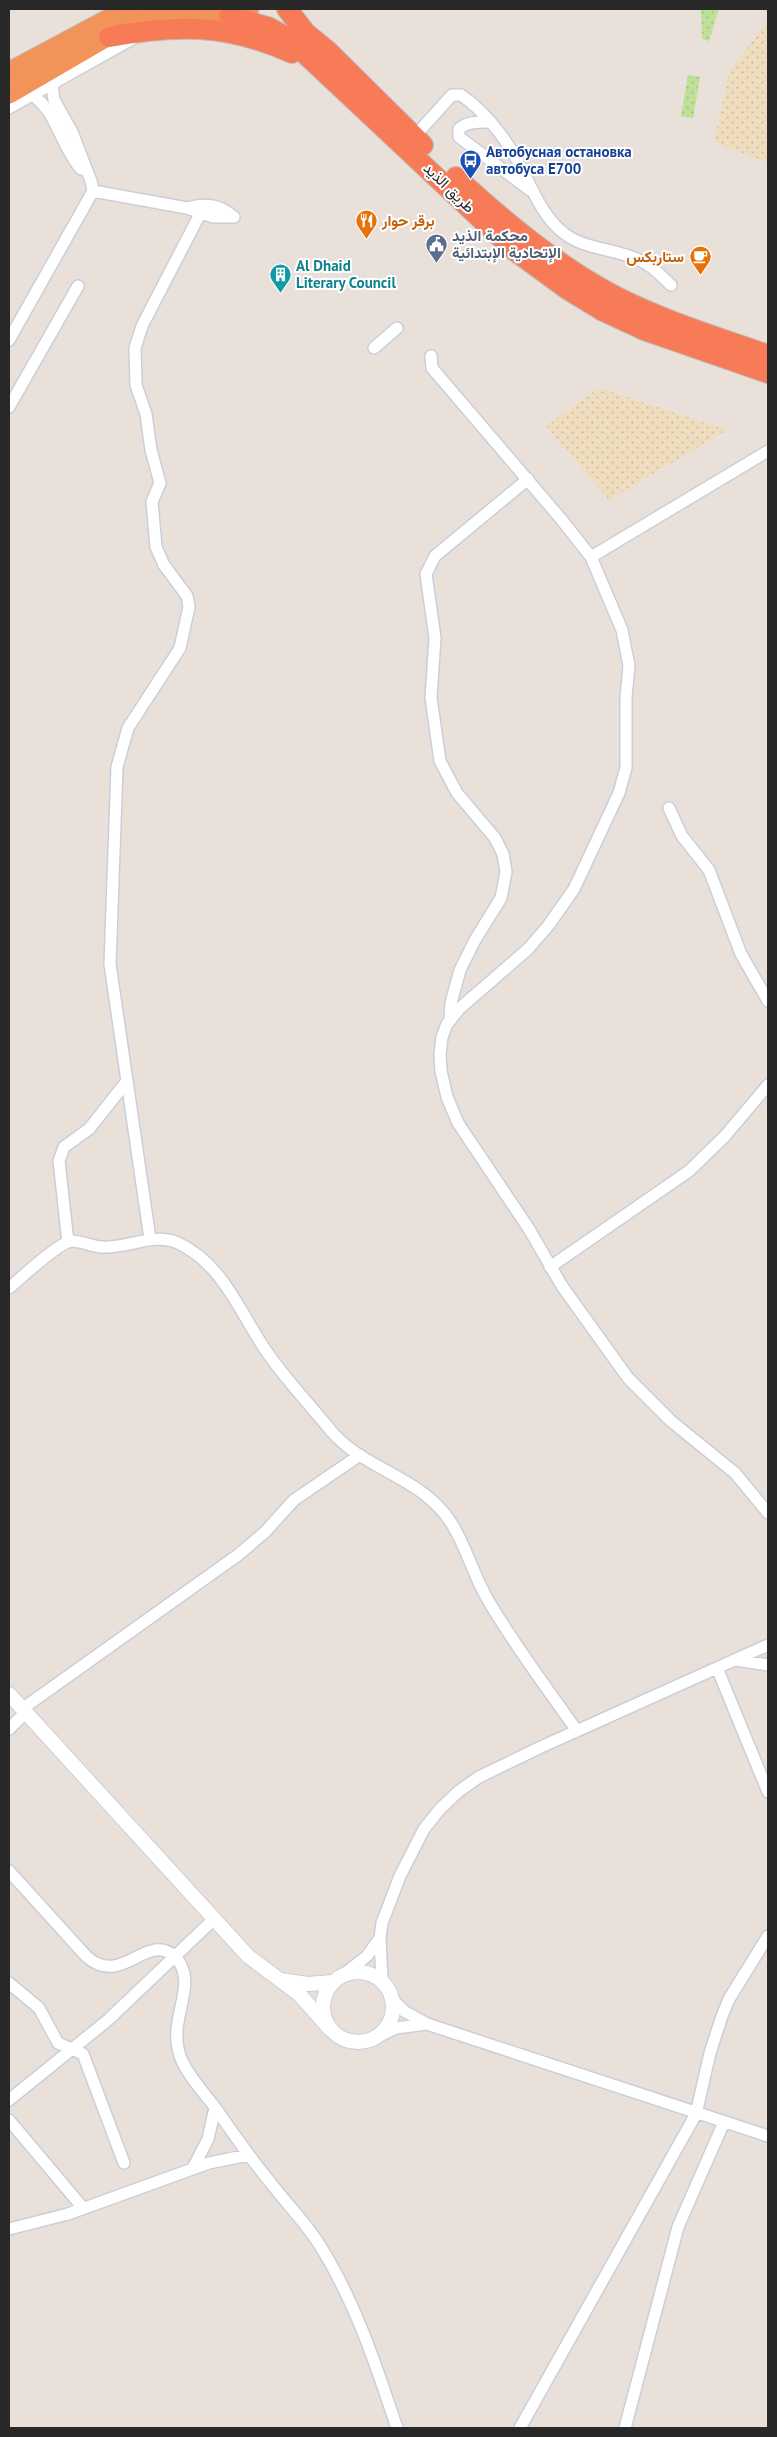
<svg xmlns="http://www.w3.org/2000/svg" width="777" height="2437" font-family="'PT Sans',Vazirmatn,sans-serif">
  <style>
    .grass { fill: url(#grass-dots) }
    .sand { fill: url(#sand-dots) }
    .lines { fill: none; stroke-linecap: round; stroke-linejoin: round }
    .minor-casing { stroke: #c9cfda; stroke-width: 14 }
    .tertiary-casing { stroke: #c9cfda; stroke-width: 16 }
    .trunk-casing { stroke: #bebebe; stroke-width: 21 }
    .motorway-casing { stroke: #bebebe; stroke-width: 22 }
    .minor { stroke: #fff; stroke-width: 11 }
    .tertiary { stroke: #fff; stroke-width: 14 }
    .trunk { stroke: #f2945a; stroke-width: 19 }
    .motorway { stroke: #f87b57; stroke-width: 20 }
    .labels { text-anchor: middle; stroke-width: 4; stroke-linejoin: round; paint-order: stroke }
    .transit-label { font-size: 15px; font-weight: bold; fill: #164399; stroke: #fff; text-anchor: start }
    .street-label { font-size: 15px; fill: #282828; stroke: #fff }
    .food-label { font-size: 15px; font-weight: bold; fill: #c56008; stroke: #fff; text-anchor: start }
    .service-label { font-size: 15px; font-weight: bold; fill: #4e5e75; stroke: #fff; text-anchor: start }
    .culture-label { font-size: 15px; font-weight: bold; fill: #0d838f; stroke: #fff; text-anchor: start }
  </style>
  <defs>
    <pattern id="grass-dots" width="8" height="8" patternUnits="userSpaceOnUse" patternTransform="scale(1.25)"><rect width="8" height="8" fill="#bfe098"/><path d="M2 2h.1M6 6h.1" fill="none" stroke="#a4c083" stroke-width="1.8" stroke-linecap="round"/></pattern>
    <pattern id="sand-dots" width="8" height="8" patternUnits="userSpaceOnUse" patternTransform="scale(1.25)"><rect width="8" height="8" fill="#efddbe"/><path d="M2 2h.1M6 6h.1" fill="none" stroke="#cdbea3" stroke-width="1.8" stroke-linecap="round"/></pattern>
  </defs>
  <rect width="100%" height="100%" fill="#eae0da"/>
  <!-- grass -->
  <path class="grass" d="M 701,9 L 719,9 L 709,41 L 702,39 Z
    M 688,75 L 700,77 L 693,118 L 681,116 Z"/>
  <!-- sand -->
  <path class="sand" d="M 766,9 L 768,9 L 768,163 L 714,142 L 729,73 L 768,20 Z
    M 599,388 L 727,430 L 609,500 L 546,426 Z"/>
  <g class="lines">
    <defs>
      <path id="minor" d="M 32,95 C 57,111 61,147 81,169
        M 9,108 L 134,38
        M 491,122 C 480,122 468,121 459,129 L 459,137 L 530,190
        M 414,137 L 452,95 L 461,95 C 483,110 503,135 516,158 C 530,182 538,210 560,230 C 583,251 614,247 641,261 C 653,266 661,276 671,285
        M 93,191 L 187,208 L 213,217 L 234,217
        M 187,208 C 205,203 219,204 234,217
        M 9,340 L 93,191 L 91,181 L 72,132 L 54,100 L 52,84
        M 374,348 L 397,328
        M 431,356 L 432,368 L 561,519 L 591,557 L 622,630 L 629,666 L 626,697 L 626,768 L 619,793 L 574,889 L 548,926 L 528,949 L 460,1008 L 447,1024 L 442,1037 L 440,1054 L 441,1071 L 447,1097 L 458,1123 L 529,1229 L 562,1286 L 628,1378 L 671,1421 L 735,1473 L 768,1513
        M 9,407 L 78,286
        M 591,557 L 768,451
        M 669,808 L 682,836 L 709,870 L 741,954 L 768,1001
        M 450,1021 L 451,1003 L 460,970 L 475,940 L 501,898 L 506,872 L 503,854 L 495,838 L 457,793 L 440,761 L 431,698 L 435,638 L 426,574 L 435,556 L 528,479
        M 150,1239 L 110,964 L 117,767 L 128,728 L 180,648 L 189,607 L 187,596 L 164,565 L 156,547 L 152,502 L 160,483 L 151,450 L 146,414 L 136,385 L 135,348 L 142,326 L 200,214
        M 68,1242 L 59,1161 L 64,1147 L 89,1129 L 127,1081
        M 550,1267 L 689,1171 L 725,1136 L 768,1085
        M 9,1288 C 22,1277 54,1247 68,1242 C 78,1239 90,1246 101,1247 C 128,1249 152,1232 178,1243 C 224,1264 241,1316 269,1355 C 288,1382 311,1406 332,1432 C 365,1470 421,1477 450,1521 C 466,1545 473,1575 488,1600 C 514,1645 547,1688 577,1731
        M 736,1660 L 768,1665
        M 717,1668 L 768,1792
        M 22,1709 L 238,1555 L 265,1532 L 294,1500 L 360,1455
        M 9,1729 L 25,1713
        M 9,1871 L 86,1956 C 122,1989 147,1930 175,1957 C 195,1976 178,2008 177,2030 C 176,2042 178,2053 183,2063 C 191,2079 203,2092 214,2106 C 232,2132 250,2158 270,2182 C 286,2203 305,2222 319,2244 C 355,2301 376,2365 397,2428
        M 343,1975 L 367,1956 L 380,1938
        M 382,1981 L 380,1938 L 382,1923 L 400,1876 L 424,1829 L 440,1809 L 459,1791 L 479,1777 L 541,1747 L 768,1645
        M 9,1983 L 39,2008 L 58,2043 L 83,2054 L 124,2163
        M 393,2000 L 404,2011 L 427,2024 L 768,2136
        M 379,2036 L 396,2028 L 427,2024
        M 9,2100 L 108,2020 L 214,1919
        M 9,2120 L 83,2208
        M 193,2168 L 208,2139 L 215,2108
        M 9,2229 L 68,2214 L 209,2163 L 248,2155
        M 520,2428 L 696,2114 L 710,2053 L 722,2016 L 729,1999 L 768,1936
        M 625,2428 L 678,2227 L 724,2122"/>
      <path id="tertiary" d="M 9,1694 L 248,1956 L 300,1995 L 330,2029
        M323 2007a35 35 0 1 1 70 0a35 35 0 1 1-70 0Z
        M 280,1980 L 308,1984 L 333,1982"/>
      <path id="trunk" d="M 197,9 C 214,18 231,18 249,9
        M 9,72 L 127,9
        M 9,94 L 131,23 L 153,14 L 181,11 L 204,13"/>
      <path id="motorway" d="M 287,9 L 306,33 L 329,52 L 423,145
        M 229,16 L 268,27 L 288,38 L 515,251 L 567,289 L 603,311 L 644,330 L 768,373
        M 109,37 C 178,24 227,24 292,53
        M 456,177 C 505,222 556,265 615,296 C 664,321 717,337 768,355"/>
    </defs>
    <!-- minor casing -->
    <use href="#minor" class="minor-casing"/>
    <!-- tertiary casing -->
    <use href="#tertiary" class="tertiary-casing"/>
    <!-- trunk casing -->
    <use href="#trunk" class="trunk-casing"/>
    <!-- motorway casing -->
    <use href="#motorway" class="motorway-casing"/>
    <!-- minor -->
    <use href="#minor" class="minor"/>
    <!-- tertiary -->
    <use href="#tertiary" class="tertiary"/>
    <!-- trunk -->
    <use href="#trunk" class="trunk"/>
    <!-- motorway -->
    <use href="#motorway" class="motorway"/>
  </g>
  <!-- icons -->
  <defs>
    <symbol id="bus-pin" viewBox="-11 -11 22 30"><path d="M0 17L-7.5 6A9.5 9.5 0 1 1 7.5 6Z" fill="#1a4fb4" stroke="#fff"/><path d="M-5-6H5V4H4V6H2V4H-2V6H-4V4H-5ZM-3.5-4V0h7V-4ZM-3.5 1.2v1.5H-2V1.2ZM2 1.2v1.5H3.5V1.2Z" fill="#fff"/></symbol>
    <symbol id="restaurant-pin" viewBox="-11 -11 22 30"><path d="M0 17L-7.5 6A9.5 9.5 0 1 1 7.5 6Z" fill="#e8710a" stroke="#fff"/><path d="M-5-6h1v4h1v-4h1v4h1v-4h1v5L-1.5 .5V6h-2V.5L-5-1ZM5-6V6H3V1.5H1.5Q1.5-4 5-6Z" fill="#fff"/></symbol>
    <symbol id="civic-pin" viewBox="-11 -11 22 30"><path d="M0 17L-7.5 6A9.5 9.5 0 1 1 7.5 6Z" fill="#5c6f8a" stroke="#fff"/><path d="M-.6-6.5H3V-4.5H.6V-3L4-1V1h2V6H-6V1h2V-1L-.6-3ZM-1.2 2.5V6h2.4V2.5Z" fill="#fff"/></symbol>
    <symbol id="cafe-pin" viewBox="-11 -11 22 30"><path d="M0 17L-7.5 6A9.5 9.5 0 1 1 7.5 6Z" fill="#e8710a" stroke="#fff"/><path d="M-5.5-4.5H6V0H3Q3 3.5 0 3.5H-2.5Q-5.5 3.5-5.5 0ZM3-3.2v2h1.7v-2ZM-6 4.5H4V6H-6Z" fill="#fff"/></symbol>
    <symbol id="building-pin" viewBox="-11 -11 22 30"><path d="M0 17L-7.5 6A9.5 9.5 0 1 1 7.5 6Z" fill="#0f9aa8" stroke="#fff"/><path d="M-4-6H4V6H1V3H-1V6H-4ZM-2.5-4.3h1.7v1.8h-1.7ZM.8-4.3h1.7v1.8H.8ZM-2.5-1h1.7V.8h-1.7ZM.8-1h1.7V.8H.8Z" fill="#fff"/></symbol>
  </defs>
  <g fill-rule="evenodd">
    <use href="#bus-pin" x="458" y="148" width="25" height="34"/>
    <use href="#restaurant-pin" x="354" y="208" width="25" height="34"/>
    <use href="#civic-pin" x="424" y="232" width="25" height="34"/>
    <use href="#cafe-pin" x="688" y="244" width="25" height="34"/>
    <use href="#building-pin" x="268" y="262" width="25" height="34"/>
  </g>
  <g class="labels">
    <!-- transit labels -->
    <g class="transit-label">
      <text x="486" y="157">Автобусная остановка<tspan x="486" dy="17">автобуса Е700</tspan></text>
    </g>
    <!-- street labels -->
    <g class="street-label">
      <text transform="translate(449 188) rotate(44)" y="5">طريق الذيد</text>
    </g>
    <!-- food labels -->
    <g class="food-label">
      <text x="382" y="226">برقر حوار</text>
      <text x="684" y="262" text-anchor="end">ستاربكس</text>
    </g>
    <!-- service labels -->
    <g class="service-label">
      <text x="452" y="241">محكمة الذيد<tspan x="452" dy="17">الإتحادية الإبتدائية</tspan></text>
    </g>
    <!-- culture labels -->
    <g class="culture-label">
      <text x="296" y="271">Al Dhaid<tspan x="296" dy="17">Literary Council</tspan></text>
    </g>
  </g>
  <!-- border -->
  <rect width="777" height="2437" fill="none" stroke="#282828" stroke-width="20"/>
</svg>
